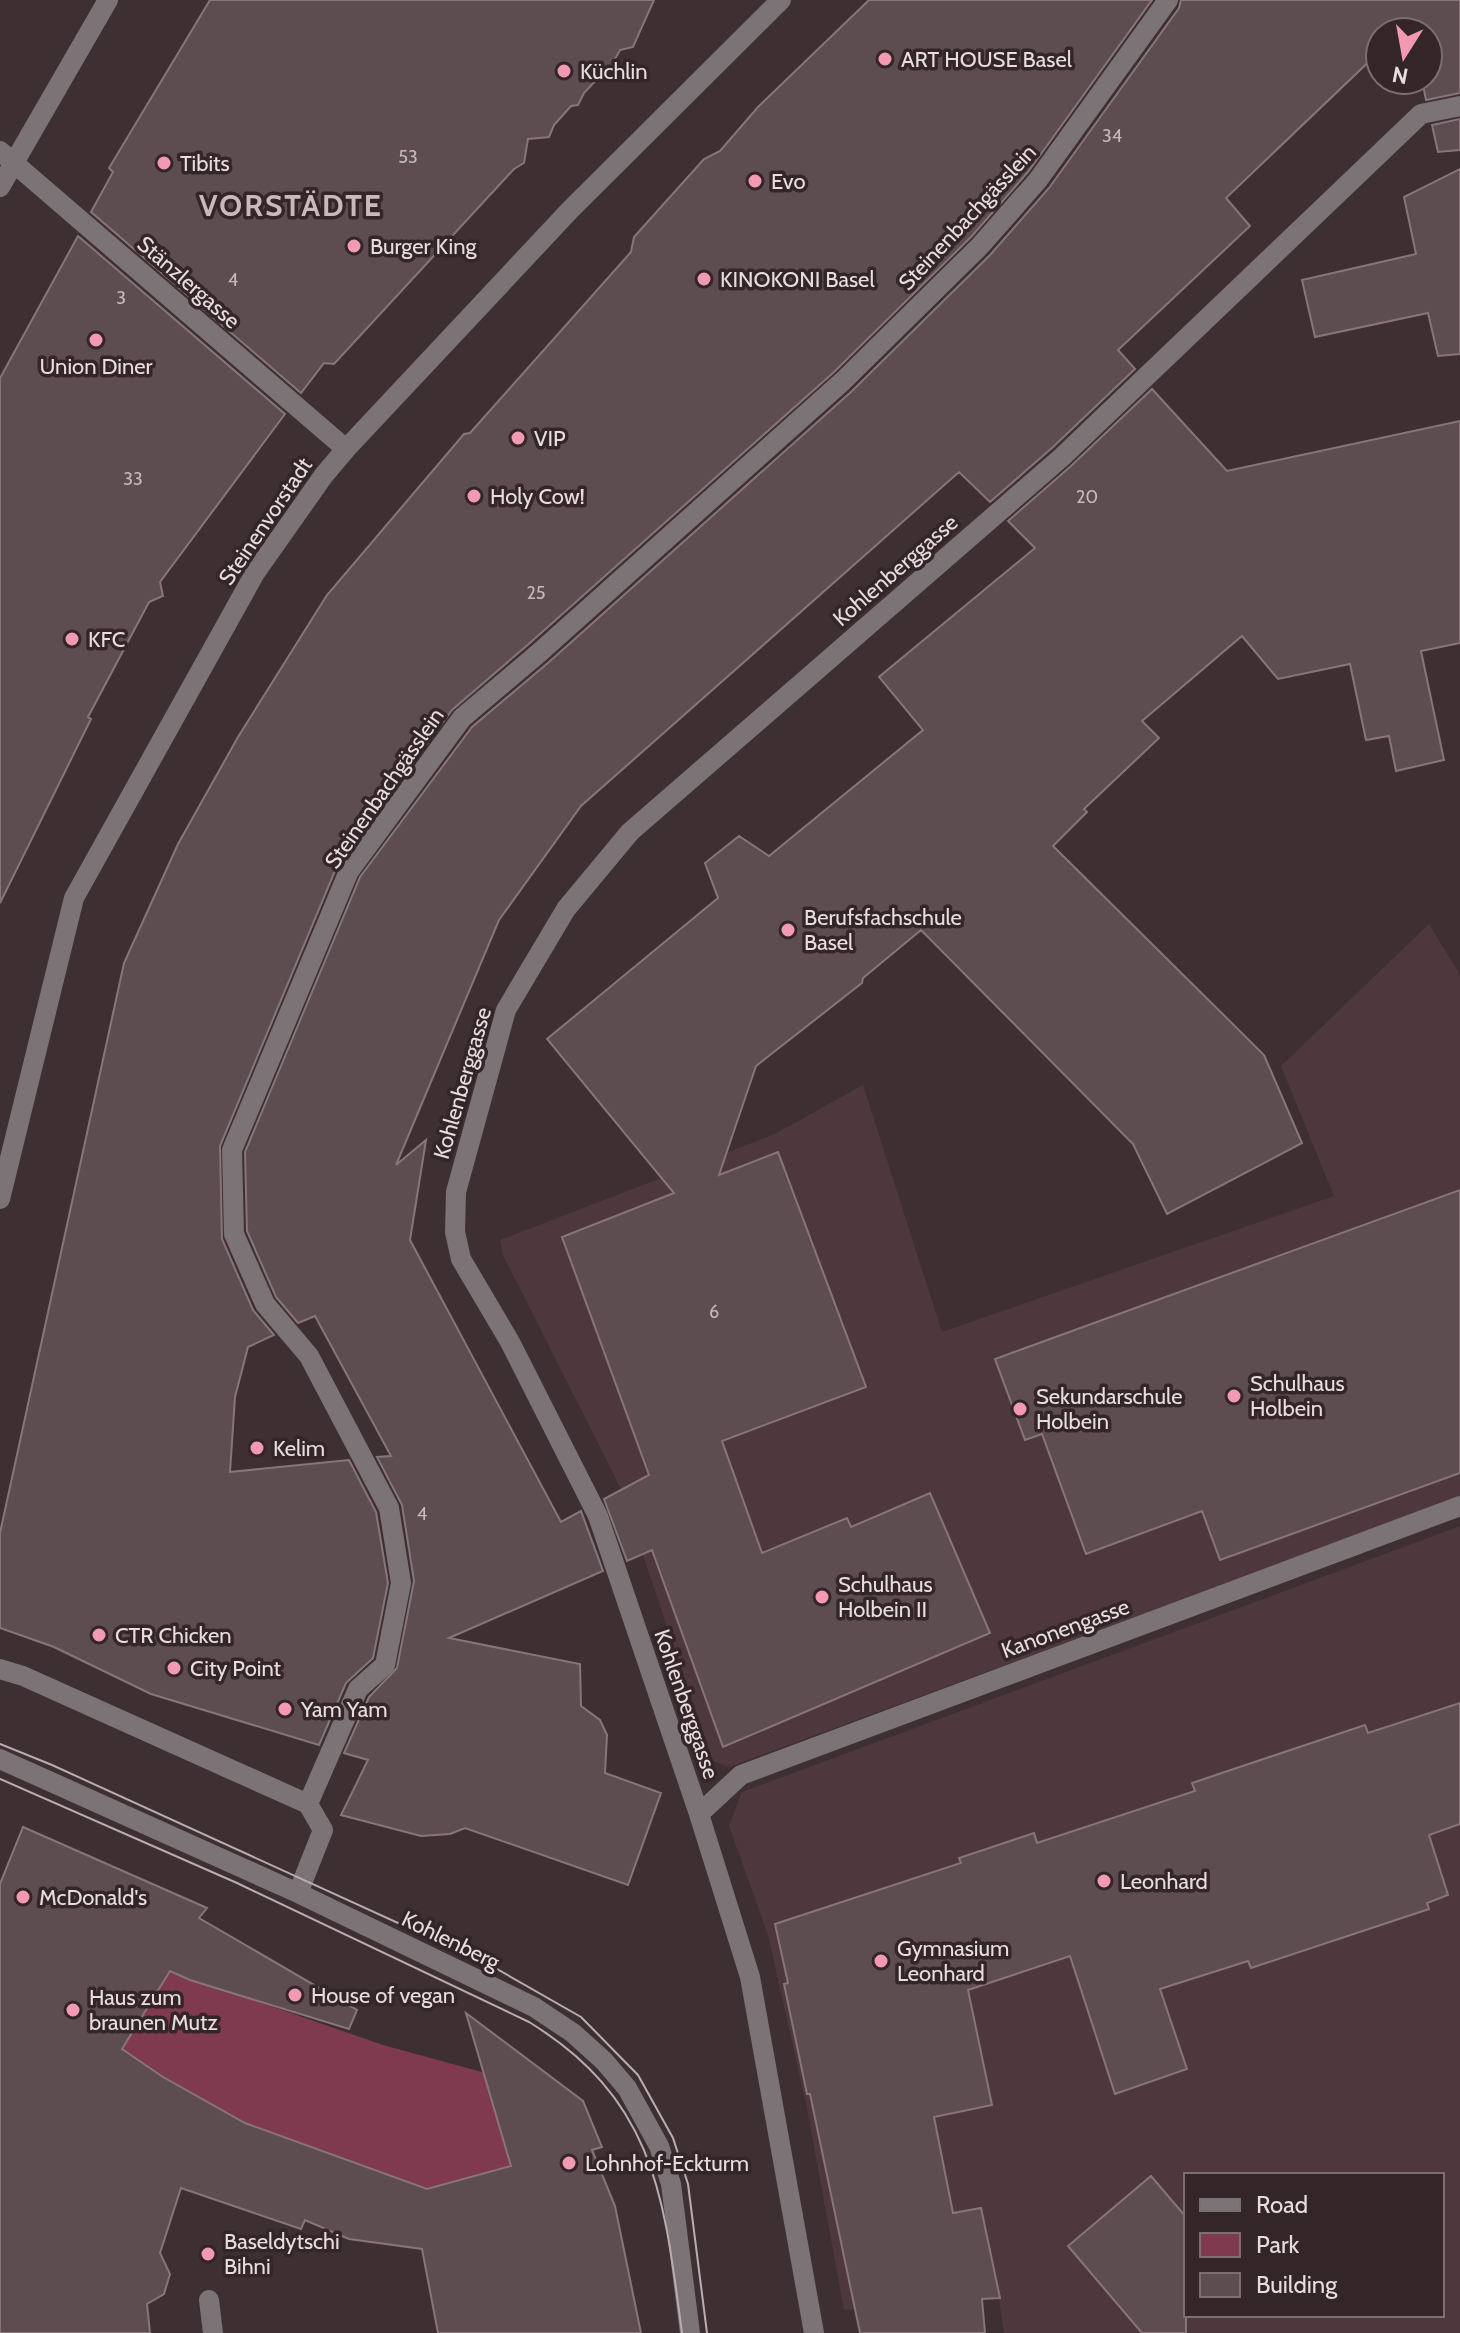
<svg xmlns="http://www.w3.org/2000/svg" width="1460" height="2333" font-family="Cabin,sans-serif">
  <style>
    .built { fill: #4e383e; fill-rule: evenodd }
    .green { fill: #803a50 }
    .building { fill: #5d4d50; stroke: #877579; stroke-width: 2 }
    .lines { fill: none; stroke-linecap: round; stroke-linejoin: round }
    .minor { stroke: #7b7375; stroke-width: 20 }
    .tram { stroke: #b9adb0; stroke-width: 2 }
    .poi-dot { fill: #f19ab1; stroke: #342529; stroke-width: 3 }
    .labels { text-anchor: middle; stroke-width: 7; stroke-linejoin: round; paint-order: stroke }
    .number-label { font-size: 18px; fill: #c4b9bb }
    .poi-label { font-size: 22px; fill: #e7dddf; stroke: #342529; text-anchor: start }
    .street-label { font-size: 22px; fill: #e7dddf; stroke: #342529 }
    .district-label { font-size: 30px; font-weight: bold; letter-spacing: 2px; fill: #cbb8bc; stroke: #342529 }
  </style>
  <rect width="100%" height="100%" fill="#3e2f33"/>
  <!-- built -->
  <path class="built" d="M 1429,924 L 1460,975 L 1460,1497 L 729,1767 L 713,1761 L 619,1485 L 503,1255 L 500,1240 L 775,1134 L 863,1085 L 942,1332 L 1334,1196 L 1281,1066 Z
    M 1460,1526 L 1460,2333 L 1004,2333 L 999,2298 L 844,2310 L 807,2108 L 768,1935 L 729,1826 L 742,1792 ZM 1186,2175 L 1442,2175 L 1442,2315 L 1186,2315 Z"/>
  <!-- green -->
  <path class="green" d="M 170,1971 L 383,2045 L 580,2099 L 511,2166 L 427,2189 L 245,2123 L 119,2053 Z"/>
  <!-- building -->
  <path class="building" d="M 210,0 L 654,0 L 633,47 L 620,50 L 606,75 L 599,77 L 584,93 L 578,105 L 571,106 L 554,125 L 549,137 L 528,139 L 524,163 L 514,169 L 334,364 L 324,363 L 301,393 L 91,212 L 113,172 L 109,168 Z
    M 869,0 L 1152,0 L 1028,172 L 971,237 L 834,372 L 531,642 L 452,710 L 337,866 L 220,1146 L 222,1239 L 253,1310 L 274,1335 L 248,1347 L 235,1397 L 230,1472 L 349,1460 L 376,1512 L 388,1583 L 373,1658 L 346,1683 L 319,1745 L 151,1694 L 54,1647 L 0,1628 L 0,1533 L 124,963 L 178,844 L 238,737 L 327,595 L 464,434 L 470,433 L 631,252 L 634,237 L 704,159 L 720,151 L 758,107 Z
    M 1181,0 L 1460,0 L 1460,93 L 1426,100 L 1422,80 L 1428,80 L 1428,32 L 1412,32 L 1410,23 L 1400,32 L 1380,32 L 1380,51 L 1226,198 L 1250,226 L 1118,350 L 1135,369 L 1053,447 L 990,502 L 959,472 L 581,806 L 499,920 L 396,1165 L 426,1140 L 410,1240 L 561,1522 L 581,1511 L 603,1571 L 449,1638 L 580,1664 L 581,1706 L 600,1720 L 607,1735 L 605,1773 L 661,1793 L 628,1885 L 465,1828 L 450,1834 L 421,1836 L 341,1815 L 368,1760 L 344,1753 L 369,1697 L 397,1668 L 414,1581 L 402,1505 L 377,1457 L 391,1456 L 315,1316 L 298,1323 L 276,1297 L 247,1231 L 245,1152 L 360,877 L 472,727 L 549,662 L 852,391 L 990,255 L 1049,188 L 1179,8 Z
    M 1460,119 L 1460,150 L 1438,152 L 1432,125 Z
    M 1460,169 L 1460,354 L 1438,356 L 1428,313 L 1315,337 L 1302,280 L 1416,254 L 1404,197 Z
    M 78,236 L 285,414 L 160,582 L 163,596 L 149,602 L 88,717 L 91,719 L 0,903 L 0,378 Z
    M 1152,389 L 1227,471 L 1460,421 L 1460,643 L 1421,651 L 1444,760 L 1396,771 L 1389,736 L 1366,740 L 1350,664 L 1278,679 L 1242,636 L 1142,721 L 1159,738 L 1084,809 L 1087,812 L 1053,846 L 1264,1055 L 1302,1143 L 1167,1214 L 1133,1144 L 921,930 L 863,978 L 862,983 L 756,1066 L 719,1175 L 778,1152 L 866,1387 L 722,1441 L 762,1553 L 847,1518 L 851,1527 L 930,1493 L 990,1633 L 723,1747 L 652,1550 L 627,1561 L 604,1499 L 649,1475 L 562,1237 L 674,1193 L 547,1039 L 718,898 L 705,863 L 739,836 L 769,856 L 923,730 L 879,677 L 1035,548 L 1008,521 L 1071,466 Z
    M 1460,1190 L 1460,1473 L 1220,1560 L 1202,1511 L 1086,1554 L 1042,1434 L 1025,1440 L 995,1359 Z
    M 1460,1703 L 1460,1824 L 1429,1835 L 1448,1895 L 1427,1903 L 1429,1909 L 1251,1968 L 1248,1961 L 1160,1989 L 1187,2069 L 1115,2094 L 1070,1956 L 968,1990 L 992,2105 L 934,2117 L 953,2213 L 981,2208 L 1000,2298 L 982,2299 L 985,2333 L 860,2333 L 810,2094 L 807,2094 L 784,1984 L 788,1983 L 775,1924 L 961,1863 L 959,1858 L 1034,1833 L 1037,1843 L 1195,1791 L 1192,1783 L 1365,1725 L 1368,1733 Z
    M 23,1827 L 207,1908 L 199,1918 L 357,2010 L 349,2029 L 190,1980 L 170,1971 L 122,2049 L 163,2077 L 245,2123 L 427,2189 L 511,2166 L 466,2013 L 583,2101 L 602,2147 L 592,2150 L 615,2206 L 641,2333 L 438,2333 L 422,2249 L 349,2239 L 305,2220 L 301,2229 L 181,2188 L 160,2253 L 170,2274 L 164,2294 L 147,2304 L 150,2333 L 0,2333 L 0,1884 Z
    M 1151,2176 L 1186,2217 L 1186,2333 L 1142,2333 L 1068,2246 Z"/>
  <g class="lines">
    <!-- minor -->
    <path class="minor" d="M 0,151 L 346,449
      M 0,187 L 108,0
      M 0,1199 L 74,898 L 255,573 L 324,475 L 346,449 L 570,210 L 781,0
      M 0,1669 L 23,1676 L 308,1804
      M 0,1759 L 298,1893 L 534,2007 L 573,2033 L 604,2061 L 627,2088 L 659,2146 L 671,2184 L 690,2333
      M 699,1814 L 741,1775 L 1460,1506
      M 298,1893 L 323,1830 L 308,1804 L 358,1689 L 385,1665 L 401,1583 L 389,1508 L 309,1356 L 265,1304 L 234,1234 L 232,1150 L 349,871 L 462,718 L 540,652 L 843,381 L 980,246 L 1038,180 L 1168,0
      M 209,2300 L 213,2333
      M 814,2333 L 750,1977 L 699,1814 L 598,1516 L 510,1342 L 461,1259 L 455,1232 L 456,1192 L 506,1010 L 566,909 L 630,832 L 1062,457 L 1421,114 L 1460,106"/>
    <!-- tram -->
    <path class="tram" d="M 0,1744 L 52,1765 L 490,1965 L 581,2017 L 638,2075 L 673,2138 L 688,2184 L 707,2333
      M 0,1779 L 237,1883 L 529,2022 C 656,2100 664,2198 682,2333"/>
  </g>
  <!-- markers -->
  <g class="poi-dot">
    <circle cx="885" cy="59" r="8"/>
    <circle cx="564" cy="71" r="8"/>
    <circle cx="164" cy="163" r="8"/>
    <circle cx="755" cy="181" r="8"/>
    <circle cx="354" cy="246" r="8"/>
    <circle cx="704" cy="279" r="8"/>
    <circle cx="96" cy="340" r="8"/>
    <circle cx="518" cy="438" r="8"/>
    <circle cx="474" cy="496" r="8"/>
    <circle cx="72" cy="639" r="8"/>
    <circle cx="788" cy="930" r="8"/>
    <circle cx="1234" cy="1396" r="8"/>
    <circle cx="1020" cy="1409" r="8"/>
    <circle cx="257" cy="1448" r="8"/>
    <circle cx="822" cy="1597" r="8"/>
    <circle cx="99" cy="1635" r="8"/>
    <circle cx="174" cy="1668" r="8"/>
    <circle cx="285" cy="1709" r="8"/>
    <circle cx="1104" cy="1881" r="8"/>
    <circle cx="23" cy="1897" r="8"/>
    <circle cx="881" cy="1961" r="8"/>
    <circle cx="295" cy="1995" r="8"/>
    <circle cx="73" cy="2010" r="8"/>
    <circle cx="569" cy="2163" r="8"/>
    <circle cx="208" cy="2254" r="8"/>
  </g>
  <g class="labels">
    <!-- number labels -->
    <g class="number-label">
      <text x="1112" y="142">34</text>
      <text x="408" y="163">53</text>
      <text x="233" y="286">4</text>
      <text x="121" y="304">3</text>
      <text x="133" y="485">33</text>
      <text x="1087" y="503">20</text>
      <text x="536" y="599">25</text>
      <text x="714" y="1318">6</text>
      <text x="422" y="1520">4</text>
    </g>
    <!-- poi labels -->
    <g class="poi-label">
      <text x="901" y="67">ART HOUSE Basel</text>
      <text x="580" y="79">Küchlin</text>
      <text x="180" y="171">Tibits</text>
      <text x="771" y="189">Evo</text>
      <text x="370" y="254">Burger King</text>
      <text x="720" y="287">KINOKONI Basel</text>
      <text x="96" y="374" text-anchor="middle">Union Diner</text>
      <text x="534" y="446">VIP</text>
      <text x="490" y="504">Holy Cow!</text>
      <text x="88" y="647">KFC</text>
      <text x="804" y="925">Berufsfachschule<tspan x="804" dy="25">Basel</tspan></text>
      <text x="1250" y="1391">Schulhaus<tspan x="1250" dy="25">Holbein</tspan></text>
      <text x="1036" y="1404">Sekundarschule<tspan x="1036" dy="25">Holbein</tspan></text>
      <text x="273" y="1456">Kelim</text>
      <text x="838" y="1592">Schulhaus<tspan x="838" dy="25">Holbein II</tspan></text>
      <text x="115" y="1643">CTR Chicken</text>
      <text x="190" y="1676">City Point</text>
      <text x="301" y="1717">Yam Yam</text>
      <text x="1120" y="1889">Leonhard</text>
      <text x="39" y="1905">McDonald's</text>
      <text x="897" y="1956">Gymnasium<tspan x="897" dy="25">Leonhard</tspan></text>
      <text x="311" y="2003">House of vegan</text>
      <text x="89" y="2005">Haus zum<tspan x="89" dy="25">braunen Mutz</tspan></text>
      <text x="585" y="2171">Lohnhof-Eckturm</text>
      <text x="224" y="2249">Baseldytschi<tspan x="224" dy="25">Bihni</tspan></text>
    </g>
    <!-- street labels -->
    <g class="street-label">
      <text transform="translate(967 217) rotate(-47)" y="8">Steinenbachgässlein</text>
      <text transform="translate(189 282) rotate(41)" y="8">Stänzlergasse</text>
      <text transform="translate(265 521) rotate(-56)" y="8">Steinenvorstadt</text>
      <text transform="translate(895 570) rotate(-41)" y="8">Kohlenberggasse</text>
      <text transform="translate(384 788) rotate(-55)" y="8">Steinenbachgässlein</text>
      <text transform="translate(462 1083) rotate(-74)" y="8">Kohlenberggasse</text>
      <text transform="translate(1065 1628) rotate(-20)" y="8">Kanonengasse</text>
      <text transform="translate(687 1704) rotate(71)" y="8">Kohlenberggasse</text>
      <text transform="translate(451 1940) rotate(26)" y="8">Kohlenberg</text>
    </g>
    <!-- district labels -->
    <g class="district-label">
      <text x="291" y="216">VORSTÄDTE</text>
    </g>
  </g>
  <!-- legend -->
  <rect x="1184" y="2173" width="260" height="144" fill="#342529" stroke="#7c6f72" stroke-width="2"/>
  <rect x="1200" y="2199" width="40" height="12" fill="#7b7375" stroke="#7c6f72" stroke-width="2"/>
  <text x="1256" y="2213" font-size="24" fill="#e7dddf">Road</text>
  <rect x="1200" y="2233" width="40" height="24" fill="#803a50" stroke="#7c6f72" stroke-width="2"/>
  <text x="1256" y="2253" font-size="24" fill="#e7dddf">Park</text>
  <rect x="1200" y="2273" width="40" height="24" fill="#5d4d50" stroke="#7c6f72" stroke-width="2"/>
  <text x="1256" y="2293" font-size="24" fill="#e7dddf">Building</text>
  <!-- north arrow -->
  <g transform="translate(1404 56) rotate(191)"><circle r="38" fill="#342529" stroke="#7c6f72" stroke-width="2"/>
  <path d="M0-6L14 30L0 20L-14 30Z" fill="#f19ab1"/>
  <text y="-12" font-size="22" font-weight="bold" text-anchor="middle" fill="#e7dddf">N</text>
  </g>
</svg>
